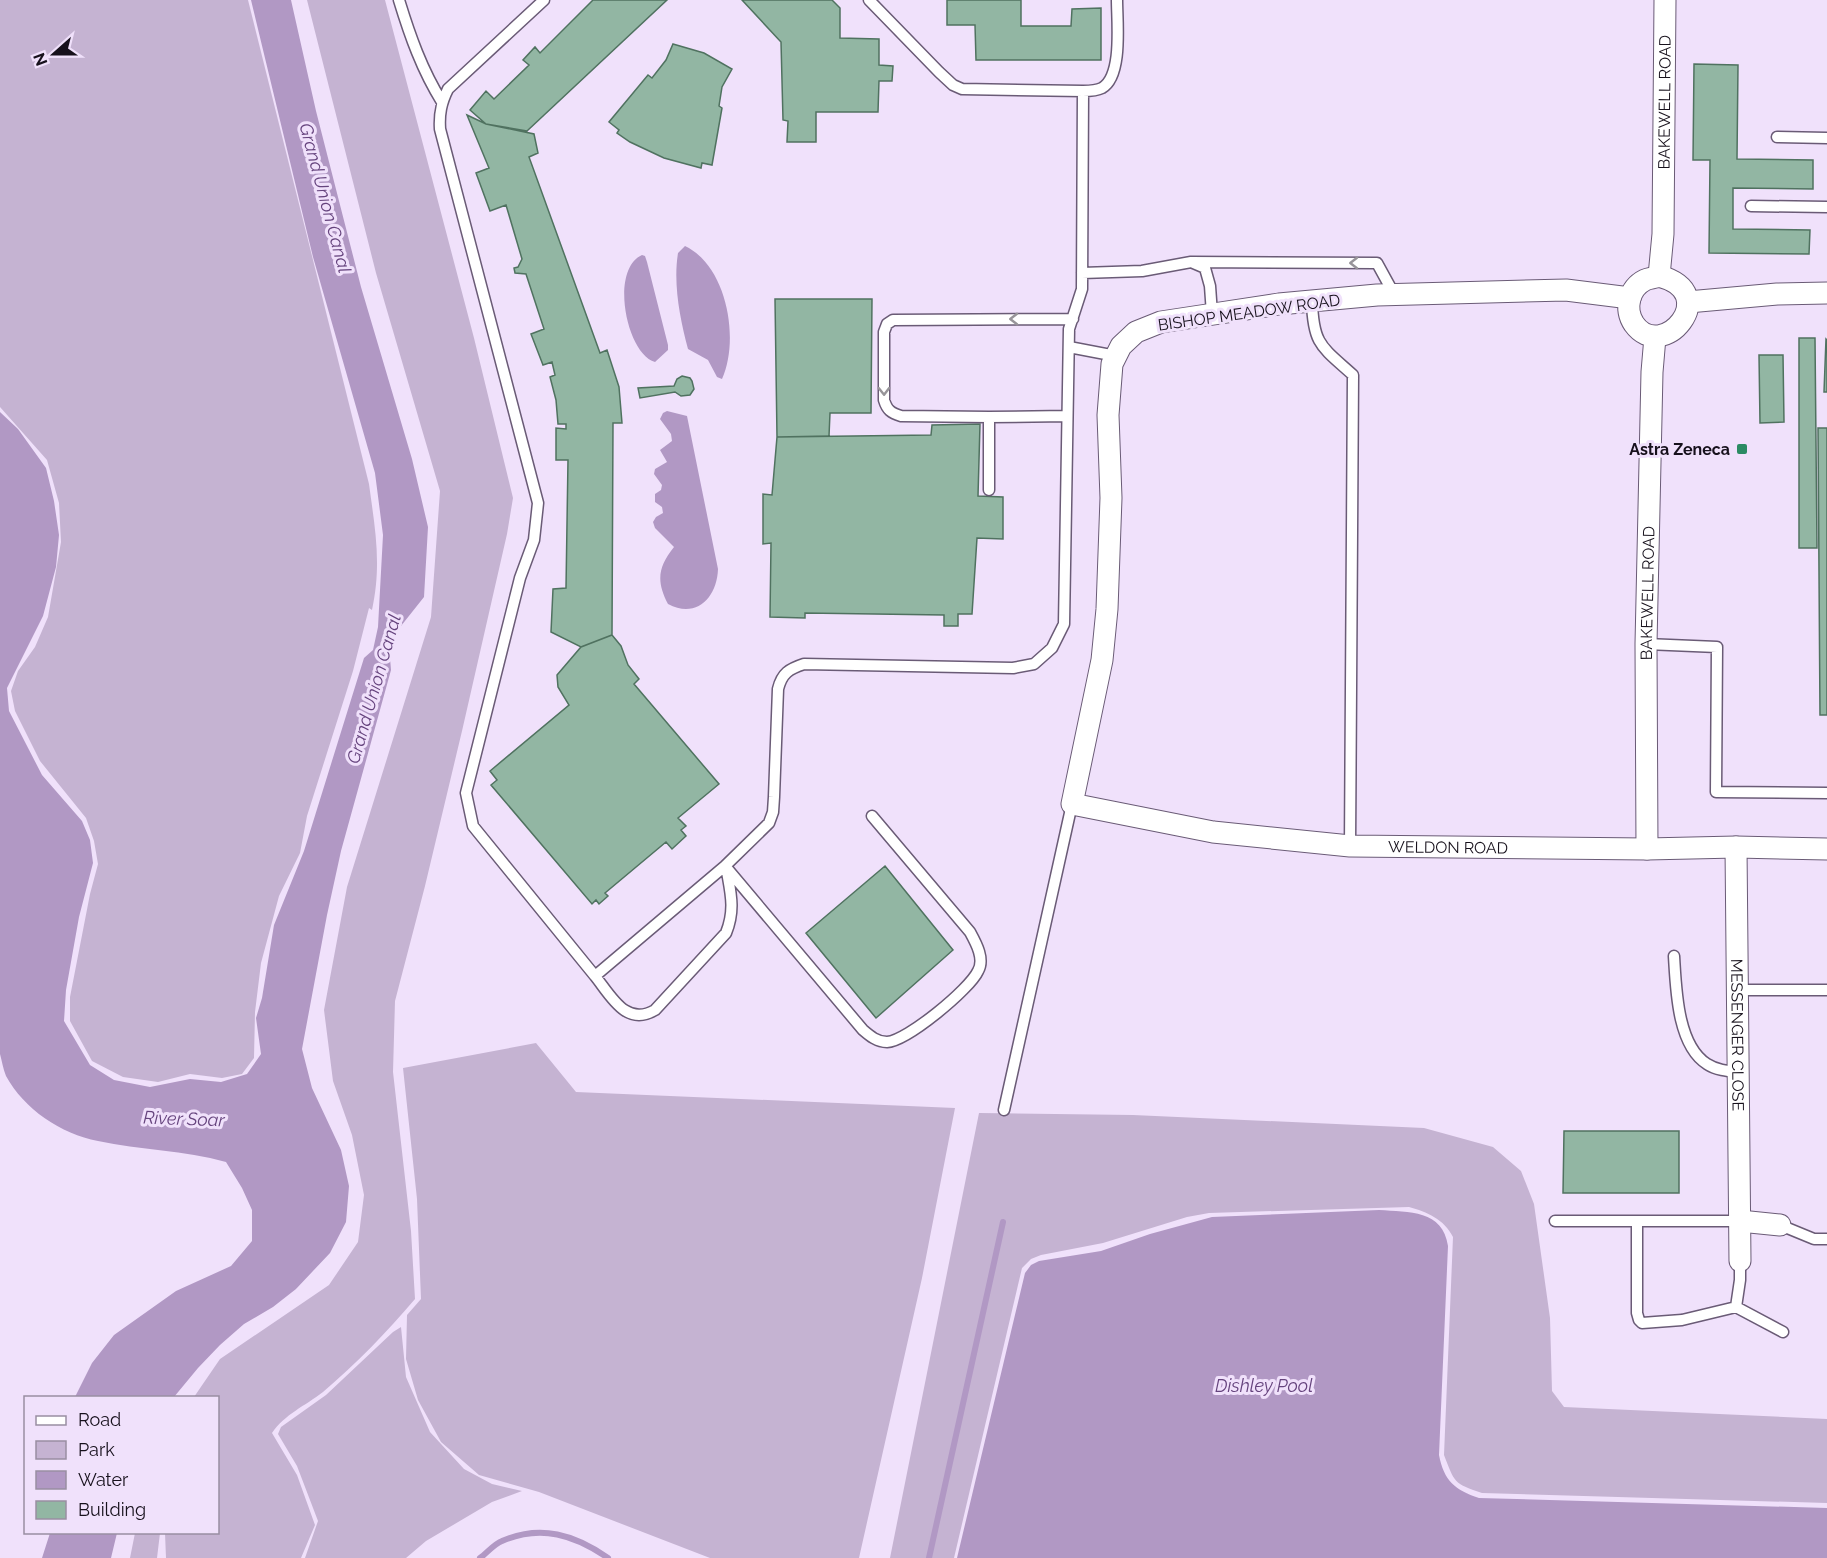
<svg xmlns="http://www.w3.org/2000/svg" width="1827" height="1558" font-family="Raleway,sans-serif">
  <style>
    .green { fill: #c5b3d2 }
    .water { fill: #b198c4 }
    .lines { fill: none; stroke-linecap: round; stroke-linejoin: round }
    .stream { stroke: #b198c4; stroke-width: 6 }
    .building { fill: #92b6a3; stroke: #507260; stroke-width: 1.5 }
    .lane-casing { stroke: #6a5b76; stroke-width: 13 }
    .street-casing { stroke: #6a5b76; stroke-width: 23 }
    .lane { stroke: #fff; stroke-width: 10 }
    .street { stroke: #fff; stroke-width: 21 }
    .oneway { stroke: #979499 }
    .poi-dot { fill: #2b8b63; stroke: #f0e1fb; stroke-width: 2 }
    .labels { text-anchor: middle; stroke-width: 6; stroke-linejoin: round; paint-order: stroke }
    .street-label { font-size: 16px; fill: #17111c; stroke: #f0e1fb }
    .poi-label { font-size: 16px; font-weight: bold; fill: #17111c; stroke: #f0e1fb; text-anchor: end }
    .water-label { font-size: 18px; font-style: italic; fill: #65437d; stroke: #f0e1fb }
  </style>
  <rect width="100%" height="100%" fill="#f0e1fb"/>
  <!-- green -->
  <path class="green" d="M 0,0 L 248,0 L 369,484 C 375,529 382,564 372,610 L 369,608 L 353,671 L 307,816 L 300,853 L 279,896 L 261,963 L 255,1012 L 254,1058 L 242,1074 L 222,1078 L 190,1074 L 158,1082 L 123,1077 L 92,1061 L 70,1021 L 70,997 L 90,894 L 98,864 L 94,841 L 86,818 L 40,761 L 15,711 L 11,691 L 18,671 L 35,647 L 48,617 L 61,542 L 59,503 L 47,460 L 0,407 Z
    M 307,0 L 385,0 L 474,338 L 513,498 L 507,534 L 462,731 L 425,886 L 395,1001 L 393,1072 L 411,1231 L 415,1299 C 387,1332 356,1364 323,1392 C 305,1406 285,1414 272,1433 L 297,1475 L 315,1525 L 301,1558 L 166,1558 L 165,1533 L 218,1532 L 218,1398 L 194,1397 L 220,1359 L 329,1285 L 358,1242 L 364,1195 L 352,1135 L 333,1081 L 324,1010 L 347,887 L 431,617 L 440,491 L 376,273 Z
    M 536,1043 L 576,1092 L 955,1108 L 922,1278 L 859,1558 L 710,1558 L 539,1492 L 479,1475 L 441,1442 L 418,1400 L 406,1359 L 407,1315 L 421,1299 L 417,1199 L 403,1068 Z
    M 979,1113 L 1133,1115 L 1424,1128 L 1493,1147 L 1521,1171 L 1534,1204 L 1550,1318 L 1552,1391 L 1564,1407 L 1827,1419 L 1827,1503 L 1482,1493 C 1453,1483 1455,1483 1444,1455 L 1453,1237 C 1444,1219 1427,1212 1409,1207 L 1209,1213 L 1187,1217 L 1103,1243 L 1041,1255 L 1031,1259 L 1022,1268 L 954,1558 L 890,1558 Z
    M 401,1327 L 406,1377 L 430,1432 L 464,1469 L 492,1484 L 522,1491 L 492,1502 L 426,1541 L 406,1558 L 305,1558 L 318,1521 L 297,1466 L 278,1434 L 281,1427 L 326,1395 L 393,1332 Z
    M 135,1533 L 160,1533 L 157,1558 L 130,1558 Z"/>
  <!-- water -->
  <path class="water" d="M 251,0 L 291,0 L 316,111 L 361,287 L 412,459 L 428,527 L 424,597 L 397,631 L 390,658 L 391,670 L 341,851 L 327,915 L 302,1049 L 312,1088 L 341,1150 L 349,1186 L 346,1222 L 330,1253 L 296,1289 L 273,1307 L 244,1324 L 220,1345 L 198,1368 L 174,1397 L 75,1397 L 92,1363 L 114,1335 L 176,1291 L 231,1266 L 252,1241 L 252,1210 L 242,1188 L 226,1162 C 184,1150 140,1150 98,1141 C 61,1134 24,1109 6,1076 C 3,1069 2,1061 0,1054 L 0,412 L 18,429 L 46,468 L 54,501 L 59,535 L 56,567 L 43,616 L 7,688 L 9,711 L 42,775 L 82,821 L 90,840 L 93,863 L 79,917 L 66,990 L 64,1021 L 90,1065 L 114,1080 L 150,1087 L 190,1079 L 221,1082 L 247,1074 L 261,1054 L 256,1018 L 262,998 L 274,925 L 304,851 L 364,658 L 373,650 L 378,627 L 383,535 L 375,473 L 313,257 Z
    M 685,246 C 727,266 740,339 722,379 L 717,377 L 708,360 L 688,349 C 680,319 673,284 678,253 Z
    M 642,255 L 645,256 L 647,262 L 668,345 L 668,350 L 655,362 C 627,355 609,270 642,255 Z
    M 667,411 L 687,416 L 718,569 C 717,598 696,619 668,604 C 656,581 658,567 674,547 L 655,528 L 653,522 L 656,517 L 663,513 L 662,507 L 655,502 L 655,494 L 661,490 L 662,485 L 654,474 L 655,469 L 667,462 L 660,450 L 672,441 L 671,434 L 660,419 L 663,413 Z
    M 1379,1210 C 1409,1212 1443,1210 1448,1246 L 1439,1455 C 1444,1481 1455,1490 1479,1498 L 1827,1508 L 1827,1558 L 957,1558 L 1025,1273 L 1031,1265 L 1039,1261 L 1101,1251 L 1150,1234 L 1212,1217 Z
    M 50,1533 L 50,1532 L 117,1533 L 111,1558 L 42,1558 Z"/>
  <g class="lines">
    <!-- stream -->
    <path class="stream" d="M 480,1558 C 487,1553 494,1544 502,1541 C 541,1524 575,1535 608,1558
      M 929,1558 L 1003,1222"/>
  </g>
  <!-- building -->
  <path class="building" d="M 593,0 L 667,0 L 527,131 L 486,124 L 470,110 L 486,91 L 494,99 L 529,65 L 523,60 L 535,47 L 540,53 Z
    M 742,0 L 832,0 L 840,8 L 840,38 L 879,39 L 879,65 L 893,66 L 892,81 L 879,81 L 878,112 L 816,112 L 816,142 L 787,142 L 788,121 L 783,120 L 781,42 Z
    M 947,0 L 1021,0 L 1021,26 L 1071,26 L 1072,9 L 1101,8 L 1101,60 L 976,60 L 975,25 L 947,25 Z
    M 673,44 L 704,53 L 732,69 L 722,87 L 719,106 L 722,108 L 712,165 L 702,163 L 701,168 L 664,158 L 630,142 L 617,133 L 619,130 L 609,122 L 648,75 L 652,78 L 666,60 Z
    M 1694,64 L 1738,65 L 1737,159 L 1813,160 L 1813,189 L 1733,188 L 1733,229 L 1810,230 L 1809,254 L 1709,253 L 1710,160 L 1693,160 Z
    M 467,115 L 486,124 L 534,134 L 538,153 L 529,157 L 600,353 L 607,350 L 619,387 L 622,423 L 613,423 L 612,635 L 581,647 L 551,632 L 553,589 L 566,588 L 568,460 L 556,460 L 556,428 L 566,429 L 566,424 L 558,424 L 556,400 L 550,377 L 555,375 L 552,362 L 543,365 L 531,334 L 544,329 L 526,274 L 515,273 L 514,268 L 518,267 L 522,259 L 506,205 L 490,211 L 476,173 L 489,168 Z
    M 775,299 L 872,299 L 871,413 L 830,413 L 829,436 L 777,437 Z
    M 1799,338 L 1815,338 L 1817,548 L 1799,548 Z
    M 1826,339 L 1827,340 L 1827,392 L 1824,392 Z
    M 1759,355 L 1783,355 L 1784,422 L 1760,423 Z
    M 682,376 L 690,378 L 692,381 L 694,389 L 690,395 L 681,396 L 675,392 L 640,398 L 638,388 L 674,386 L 677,379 Z
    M 980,424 L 978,496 L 1003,497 L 1003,539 L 977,538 L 972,614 L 958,614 L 958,626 L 944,626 L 944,615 L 805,613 L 805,618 L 770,617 L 771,543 L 763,544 L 763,494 L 772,495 L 777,437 L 931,435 L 932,425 Z
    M 1818,428 L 1827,428 L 1827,715 L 1820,715 Z
    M 612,635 L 621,646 L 628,665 L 639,679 L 634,684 L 719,784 L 678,818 L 686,826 L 681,830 L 686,836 L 672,849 L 666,842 L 605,893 L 608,896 L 599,904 L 596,900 L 592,904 L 491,785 L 497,780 L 490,771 L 569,705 L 558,687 L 557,675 L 581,647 Z
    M 885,866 L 953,950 L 876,1018 L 806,933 Z
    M 1564,1131 L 1679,1131 L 1679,1193 L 1563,1193 Z"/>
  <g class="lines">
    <defs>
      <path id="lane" d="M 399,0 C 410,36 422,70 442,102
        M 544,0 L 448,89 C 441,103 439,114 440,129 L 538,503 L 534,540 L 520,578 L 466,793 L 473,826 L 595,976 L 725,866 L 769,823 L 773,812 L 774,797 L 778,689 C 782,673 789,669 804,664 L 1013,668 L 1034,664 L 1052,648 L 1064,624 L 1069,329 L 1082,289 L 1083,91
        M 869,0 L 939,72 L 953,85 L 962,89 L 1083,91 C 1089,91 1096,91 1102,88 C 1123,76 1117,22 1117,0
        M 1777,137 L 1827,138
        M 1751,206 L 1827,207
        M 1191,262 L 1377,263 L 1394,294
        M 1082,273 L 1142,271 L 1191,262 L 1205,268 L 1210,286 L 1212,314
        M 1312,301 C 1313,345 1322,347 1353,375 L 1350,846
        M 1069,347 L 1116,356
        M 989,417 L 901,416 C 891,413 887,410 884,400 L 884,332 L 887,324 L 893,320 L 1073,319
        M 989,490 L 989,417 L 1067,416
        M 1646,644 L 1717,647 L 1716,792 L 1827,793
        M 725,866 L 863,1030 C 870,1036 877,1042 887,1042 C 907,1041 970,989 978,971 C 985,959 976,943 970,932 L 872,816
        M 1674,956 C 1676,988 1677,1045 1707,1064 C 1716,1070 1727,1071 1738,1072
        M 595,976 C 611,996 626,1027 655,1010 L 726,933 C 736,908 730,891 726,866
        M 1737,990 L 1827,990
        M 1004,1110 L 1072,804
        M 1555,1221 L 1740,1221
        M 1637,1221 L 1637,1313 L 1639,1320 L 1642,1323 L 1682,1320 L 1736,1307 L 1740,1280 L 1740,1261
        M 1780,1225 L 1814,1239 L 1827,1239
        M 1736,1307 L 1783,1332"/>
      <g id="street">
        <path id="s1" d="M 1659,276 L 1663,234 L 1665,0"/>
        <path d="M 1659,276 C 1724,293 1662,364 1634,324 C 1624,309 1629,288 1645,280 C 1649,278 1655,278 1659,276 Z"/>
        <path id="s2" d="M 1630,298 L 1566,290 L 1377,295 L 1279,304 L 1161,322 L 1136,332 L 1121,346 L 1112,364 L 1108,415 L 1111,498 L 1107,609 L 1102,660 L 1072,804 L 1213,832 L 1350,846 L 1647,849 L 1736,847 L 1827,849"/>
        <path d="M 1688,302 L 1777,294 L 1827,293"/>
        <path id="s3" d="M 1736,847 L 1740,1261"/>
        <path id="s4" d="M 1647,849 L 1646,644 L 1652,372 L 1655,337"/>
        <path d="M 1740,1221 L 1780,1225"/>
      </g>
    </defs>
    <!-- lane casing -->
    <use href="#lane" class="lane-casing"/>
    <!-- street casing -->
    <use href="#street" class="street-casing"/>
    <!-- lane -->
    <use href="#lane" class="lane"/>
    <!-- street -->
    <use href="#street" class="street"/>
  </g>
  <!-- one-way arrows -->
  <defs><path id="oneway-chevron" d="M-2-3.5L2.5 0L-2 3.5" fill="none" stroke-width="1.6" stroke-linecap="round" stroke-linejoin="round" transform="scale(1.5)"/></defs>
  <g class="oneway">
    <use href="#oneway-chevron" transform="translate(1354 263) rotate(-180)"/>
    <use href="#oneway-chevron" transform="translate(1014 319) rotate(180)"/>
    <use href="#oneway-chevron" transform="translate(884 391) rotate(89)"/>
  </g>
  <!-- markers -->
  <rect class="poi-dot" x="1736" y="443" width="12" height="12" rx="3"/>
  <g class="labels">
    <!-- street labels -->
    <g class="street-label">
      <text dy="6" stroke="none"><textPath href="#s1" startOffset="174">BAKEWELL ROAD</textPath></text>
      <text transform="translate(1249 312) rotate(-8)" y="6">BISHOP MEADOW ROAD</text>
      <text dy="6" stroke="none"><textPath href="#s4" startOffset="256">BAKEWELL ROAD</textPath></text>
      <text dy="6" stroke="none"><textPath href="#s2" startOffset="1362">WELDON ROAD</textPath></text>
      <text dy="6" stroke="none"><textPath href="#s3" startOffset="188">MESSENGER CLOSE</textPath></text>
    </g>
    <!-- poi labels -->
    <g class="poi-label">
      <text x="1730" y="455">Astra Zeneca</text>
    </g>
    <!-- water labels -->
    <g class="water-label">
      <text transform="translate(325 198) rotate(75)" y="6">Grand Union Canal</text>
      <text transform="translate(374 689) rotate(-74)" y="6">Grand Union Canal</text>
      <text transform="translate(184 1119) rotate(2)" y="6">River Soar</text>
      <text x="1264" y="1392">Dishley Pool</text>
    </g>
  </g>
  <!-- legend -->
  <rect x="24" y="1396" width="195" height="138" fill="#f0e1fb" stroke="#998ea2" stroke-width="1.5"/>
  <rect x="36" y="1416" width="30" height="9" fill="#ffffff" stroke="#998ea2" stroke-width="1.5"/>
  <text x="78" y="1426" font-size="18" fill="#17111c">Road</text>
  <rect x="36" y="1441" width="30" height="18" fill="#c5b3d2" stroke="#998ea2" stroke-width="1.5"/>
  <text x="78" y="1456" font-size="18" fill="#17111c">Park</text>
  <rect x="36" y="1471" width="30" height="18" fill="#b198c4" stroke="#998ea2" stroke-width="1.5"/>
  <text x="78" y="1486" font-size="18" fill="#17111c">Water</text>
  <rect x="36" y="1501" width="30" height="18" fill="#92b6a3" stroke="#998ea2" stroke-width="1.5"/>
  <text x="78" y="1516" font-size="18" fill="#17111c">Building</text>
  <!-- north arrow -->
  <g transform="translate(54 54) rotate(249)" stroke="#f0e1fb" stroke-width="4.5" paint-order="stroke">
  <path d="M0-4.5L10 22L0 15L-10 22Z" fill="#17111c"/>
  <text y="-9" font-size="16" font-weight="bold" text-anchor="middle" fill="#17111c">N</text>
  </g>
</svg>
